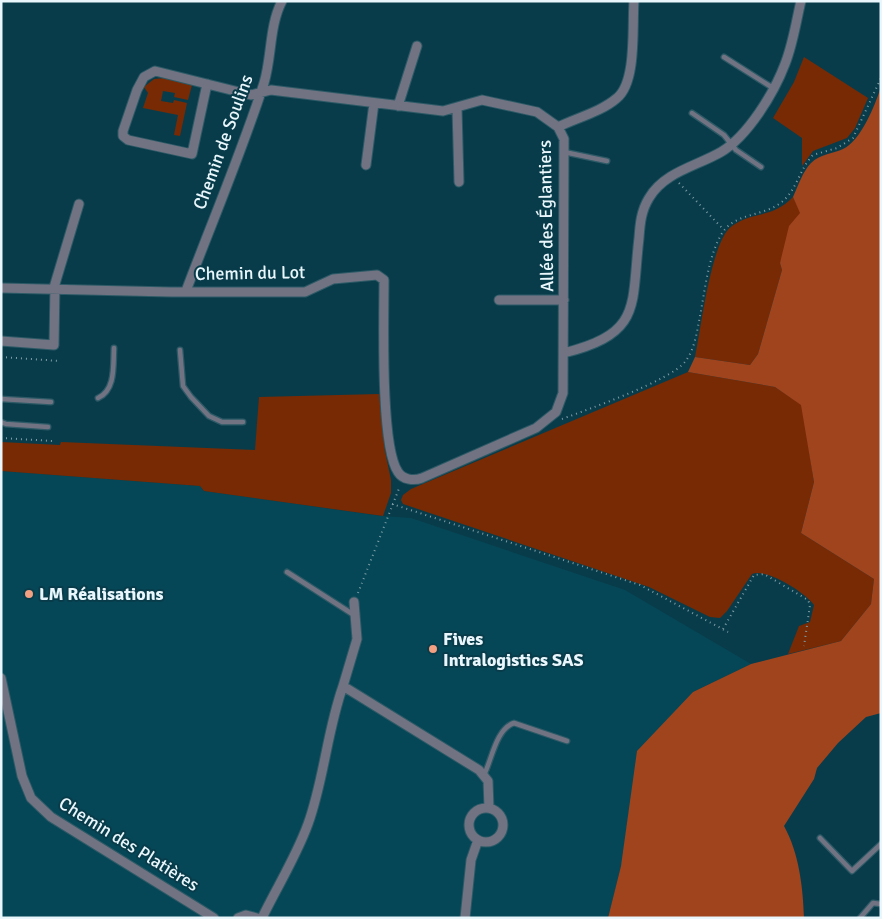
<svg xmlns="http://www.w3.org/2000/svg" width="882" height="919" font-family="Signika,sans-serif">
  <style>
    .built { fill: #054757 }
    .green { fill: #782a04 }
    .forest { fill: #a0441e }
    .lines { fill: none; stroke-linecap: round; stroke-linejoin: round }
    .lane-casing { stroke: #2d5a66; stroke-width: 7 }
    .street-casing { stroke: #2d5a66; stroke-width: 11 }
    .path { stroke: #7d9da6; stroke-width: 2; stroke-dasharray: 1 4; stroke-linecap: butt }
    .lane { stroke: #717383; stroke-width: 4.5 }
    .street { stroke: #717383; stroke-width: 9 }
    .poi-dot { fill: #f2a081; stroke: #093c4a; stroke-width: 2 }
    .labels { text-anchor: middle; stroke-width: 4; stroke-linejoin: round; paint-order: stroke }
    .street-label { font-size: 18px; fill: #e9f7fc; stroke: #093c4a }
    .poi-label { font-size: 18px; font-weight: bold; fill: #e9f7fc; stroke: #093c4a; text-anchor: start }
  </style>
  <rect width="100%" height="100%" fill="#093c4a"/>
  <!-- built -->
  <path class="built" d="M 1,471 L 200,486 L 204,491 L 381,516 L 411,518 L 625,590 L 751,664 L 693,692 L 621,866 L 608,918 L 1,918 Z"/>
  <!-- green -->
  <path class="green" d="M 804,57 L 868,98 L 855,128 L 847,138 L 813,151 L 802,166 L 802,138 L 773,118 L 794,82 Z
    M 165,78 L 192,85 L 188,100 L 174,97 L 175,93 L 163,91 L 161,101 L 173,103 L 174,100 L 187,103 L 180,136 L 174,135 L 178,115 L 143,108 L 148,93 L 144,87 L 154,79 Z
    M 793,197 L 801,213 L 780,263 L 782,270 L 758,354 L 750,365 L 695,357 C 701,330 711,240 732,226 C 752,211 772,219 793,197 Z
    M 688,372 L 775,387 L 802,405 L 814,482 L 801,533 L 874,579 L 871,604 L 841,641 L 788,654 L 799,626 L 810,622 L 814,605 C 806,593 767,568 752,574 L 727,611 L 720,618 L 710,617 L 649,587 L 403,504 L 401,500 L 403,495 L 411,489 Z
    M 379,394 L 385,451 L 391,480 L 391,493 L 383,516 L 204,491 L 200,486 L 1,471 L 1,442 L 60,445 L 61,442 L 255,450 L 259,397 Z"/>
  <!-- forest -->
  <path class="forest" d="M 881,87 L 881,713 L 866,717 L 838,743 L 817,768 L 814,779 L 784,826 C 799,853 803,887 804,918 L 608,918 L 621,866 L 637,751 L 693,692 L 751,664 L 841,641 L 871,604 L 874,579 L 801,533 L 814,482 L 801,405 L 775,387 L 688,372 L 695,357 L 750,365 L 758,354 L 782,270 L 780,263 L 789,226 L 800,213 L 793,197 C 798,186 803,171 811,163 C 820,154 832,154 843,149 C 861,141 875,105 881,87 Z"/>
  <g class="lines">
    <defs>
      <path id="lane" d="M 724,57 L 773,88
        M 692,113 L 724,135 L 736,150 L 761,167
        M 564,152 L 607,161
        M 180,350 L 183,386 L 191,397 L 209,416 L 222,422 L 243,422
        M 98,398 C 116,390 113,365 114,348
        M 1,399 L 51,402
        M 1,422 L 6,424 L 48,427
        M 287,572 L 354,615
        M 484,775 C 492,759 496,729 514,723 L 567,741
        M 820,838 L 852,871 L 881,844
        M 860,918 L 873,903 L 881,904"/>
      <path id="street" d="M 398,106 L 417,46
        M 457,108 L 459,182
        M 558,127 C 576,118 601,112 617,98 C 637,82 632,26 634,1
        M 366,165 L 374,103
        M 1,288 L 171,292 L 305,292 L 333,279 L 377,275 L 384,280 C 384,317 380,446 398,472 C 403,480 414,481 422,478 L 536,428 L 556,412 L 563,393 L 564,139 L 558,127 L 537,112 L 482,100 L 443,111 L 271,90 L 251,95 L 155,71 L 144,77 L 137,90 L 123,131 L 123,136 L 128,140 L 192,154 L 207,84
        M 186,291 C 212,222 241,154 264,83 C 272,57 269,26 282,1
        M 499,300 L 564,300
        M 1,341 L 54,345 L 55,284 L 79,204
        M 564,353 C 643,333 631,306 639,238 C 640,224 641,211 649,198 C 664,172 697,166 721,152 C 748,136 774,93 785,64 C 793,44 796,22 801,1
        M 1,678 L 22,776 L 31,798 L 51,817 L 214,918
        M 343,686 L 357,639 L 354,602
        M469 825a17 17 0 1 1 34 0a17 17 0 1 1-34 0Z
        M 238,918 L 246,915 L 257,918
        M 262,918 C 277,887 296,857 308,824 C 324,780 327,731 343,686 L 479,770 L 488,781 L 489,808
        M 465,918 L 471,860 L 478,840"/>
    </defs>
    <!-- lane casing -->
    <use href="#lane" class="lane-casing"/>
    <!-- street casing -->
    <use href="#street" class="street-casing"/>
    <!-- path -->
    <path class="path" d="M 679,183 L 724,230
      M 1,357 L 60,361
      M 562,419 C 589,409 669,381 685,362 C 695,349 697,331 700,316 C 705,290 708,258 721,235 C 733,213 760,217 779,204 C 797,192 799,169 813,155 L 837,148 L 853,138 L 881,78
      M 1,438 L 53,441
      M 392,504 L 640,585 L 728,632
      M 358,593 L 400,486
      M 723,629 L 754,575 L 764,574 L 808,600 L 810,605 L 804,646"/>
    <!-- lane -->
    <use href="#lane" class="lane"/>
    <!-- street -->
    <use href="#street" class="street"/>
  </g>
  <!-- markers -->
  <g class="poi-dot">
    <circle cx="29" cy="594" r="5"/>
    <circle cx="433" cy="649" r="5"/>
  </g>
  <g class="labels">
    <!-- street labels -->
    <g class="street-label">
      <text transform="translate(223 142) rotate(-70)" y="6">Chemin de Soulins</text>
      <text transform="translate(546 216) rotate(-91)" y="6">Allée des Églantiers</text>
      <text transform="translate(250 273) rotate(-1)" y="6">Chemin du Lot</text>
      <text transform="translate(129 844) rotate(32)" y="6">Chemin des Platières</text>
    </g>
    <!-- poi labels -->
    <g class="poi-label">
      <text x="39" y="600">LM Réalisations</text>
      <text x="443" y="645">Fives<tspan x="443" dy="21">Intralogistics SAS</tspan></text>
    </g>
  </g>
  <!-- border -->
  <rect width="882" height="919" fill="none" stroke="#e9f7fc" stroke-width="5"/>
</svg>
